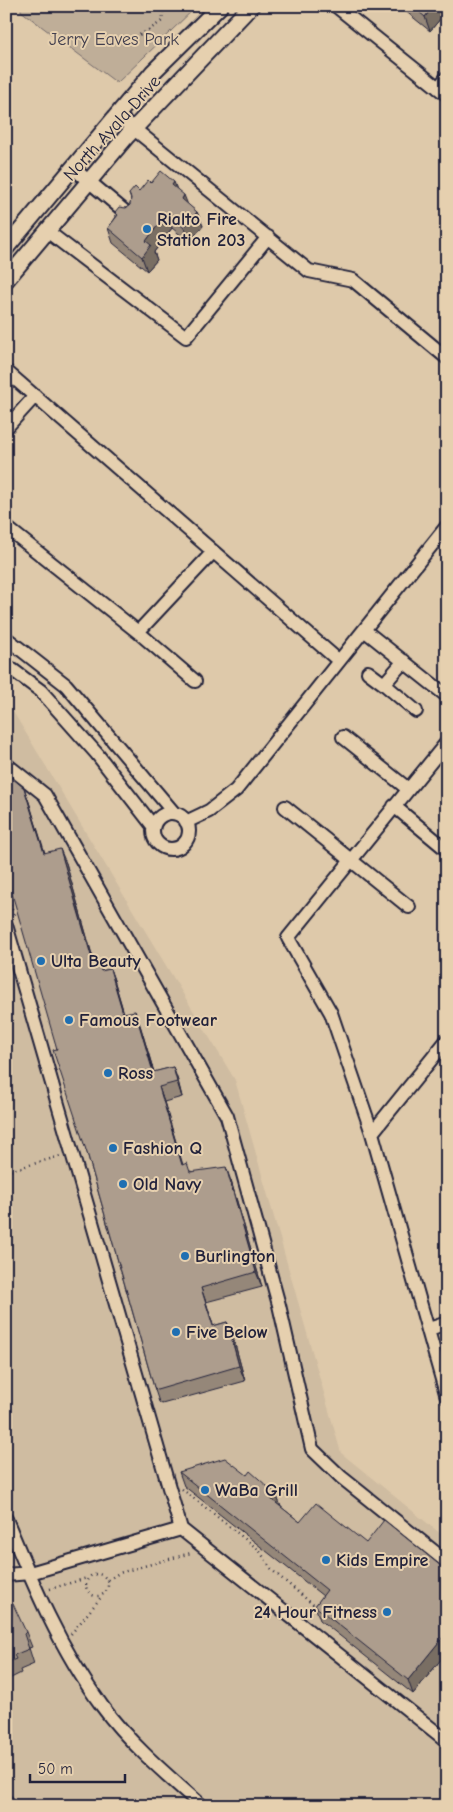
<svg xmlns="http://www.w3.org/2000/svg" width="453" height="1812" font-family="'Comic Neue',sans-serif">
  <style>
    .built { fill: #cfbca1 }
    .green { fill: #bfae98; stroke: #70686a }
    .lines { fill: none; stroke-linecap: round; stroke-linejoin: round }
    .minor-casing { stroke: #22223b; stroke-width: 16 }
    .major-casing { stroke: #22223b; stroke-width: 19 }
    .path { stroke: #22223b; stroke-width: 2.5; stroke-dasharray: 1 4; stroke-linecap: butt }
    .minor { stroke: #e6d0af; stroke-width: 12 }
    .major { stroke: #e6d0af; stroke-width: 15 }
    .wall { fill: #958779; stroke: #22223b }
    .shaded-wall { fill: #796e63; stroke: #22223b }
    .building { fill: #ad9d8d; stroke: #22223b }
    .poi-dot { fill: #1f6fb2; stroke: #e6d0af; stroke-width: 2 }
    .labels { text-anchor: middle; stroke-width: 4; stroke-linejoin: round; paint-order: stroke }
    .park-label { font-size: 18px; fill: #413e4e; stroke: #e6d0af }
    .street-label { font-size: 18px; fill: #22223b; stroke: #e6d0af }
    .poi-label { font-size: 18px; font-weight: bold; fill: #22223b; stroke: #e6d0af; text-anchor: start }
  </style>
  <rect width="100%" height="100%" fill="#dec9aa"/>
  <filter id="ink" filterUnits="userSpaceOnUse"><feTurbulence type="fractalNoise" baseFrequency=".02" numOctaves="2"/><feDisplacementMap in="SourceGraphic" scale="10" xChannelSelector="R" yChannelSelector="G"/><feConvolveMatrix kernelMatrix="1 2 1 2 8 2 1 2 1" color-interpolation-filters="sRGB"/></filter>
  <g filter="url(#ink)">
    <!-- built -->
    <path class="built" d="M 6,700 L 235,1080 L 341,1453 L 447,1539 L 447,1806 L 6,1806 Z"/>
    <!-- green -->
    <path class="green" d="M 21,6 L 197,6 L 117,83 L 21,11 Z"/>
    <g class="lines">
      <defs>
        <path id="minor" d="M 336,6 L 447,95
          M 438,88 L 447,77
          M 117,115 L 309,271 L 353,280 L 447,358
          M 73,168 L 129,215
          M 47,231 L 186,337 L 268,237
          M 6,371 L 339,661
          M 6,428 L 35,396
          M 6,527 L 138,632 L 195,681
          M 364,630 L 447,696
          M 138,632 L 213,552
          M 6,638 L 66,685 L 174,813
          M 404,661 L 384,684 L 416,711
          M 6,665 L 41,691 L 97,754 L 153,826
          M 368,672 L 384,684
          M 343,737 L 408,789
          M 447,742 L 288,938 L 331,1013 L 372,1133 L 447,1397
          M 6,764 L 45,795 L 227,1116 L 279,1305 L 312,1449 L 341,1477 L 447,1562
          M 394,806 L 447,850
          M 285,807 L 409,907
          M153 831a18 18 0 1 1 36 0a18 18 0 1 1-36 0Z
          M 186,822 L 209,811 L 236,790 L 447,526
          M 6,925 L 181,1529 L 447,1741
          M 372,1133 L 447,1040
          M 429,1329 L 447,1323
          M 6,1519 C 33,1584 60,1649 102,1706 C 128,1742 168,1776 202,1806
          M 6,1575 L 30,1573 L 181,1529
          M 6,1801 L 10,1806"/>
        <path id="major" d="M 6,248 L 153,72 L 220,6
          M 6,280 L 127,136 L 251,6"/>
      </defs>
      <!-- minor casing -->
      <use href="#minor" class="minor-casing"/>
      <!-- major casing -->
      <use href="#major" class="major-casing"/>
      <!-- path -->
      <path class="path" d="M 115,39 C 133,41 148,31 162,21 L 164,6
        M 6,890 L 14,915
        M 6,1172 L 60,1156
        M 182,1489 L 259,1550 L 273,1571 L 317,1608
        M86 1585a11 11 0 1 1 22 0a11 11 0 1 1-22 0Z
        M 108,1580 L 119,1573 L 191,1553
        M 50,1589 L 87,1578
        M 71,1634 L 102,1596"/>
      <!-- minor -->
      <use href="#minor" class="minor"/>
      <!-- major -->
      <use href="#major" class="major"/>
    </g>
    <!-- wall -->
    <path class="wall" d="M 399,6 L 447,6 L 447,11 L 430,31 Z
      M 151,183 L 177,189 L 187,204 L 197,212 L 203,226 L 189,242 L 172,228 L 154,252 L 157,260 L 147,271 L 113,243 L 108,228 L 116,217 L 115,212 L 126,208 L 130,205 L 131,200 L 129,194 L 139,191 Z
      M 24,788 L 29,802 L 45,853 L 66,863 L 93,958 L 97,958 L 101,971 L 110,969 L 115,983 L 124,1013 L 140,1025 L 154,1072 L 173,1067 L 178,1081 L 182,1097 L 164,1102 L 183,1165 L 190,1171 L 231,1181 L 262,1287 L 206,1302 L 213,1326 L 227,1322 L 233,1337 L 245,1381 L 162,1404 L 159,1402 L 154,1387 L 88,1156 L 57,1049 Z
      M 179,1472 L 247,1475 L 276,1494 L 281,1507 L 300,1522 L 366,1543 L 447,1571 L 447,1652 L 413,1694 L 320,1620 L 315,1606 L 323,1596 L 184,1486 Z
      M 6,1607 L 26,1632 L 32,1647 L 29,1648 L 34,1664 L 20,1670 L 21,1673 L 9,1679 L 7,1674 L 6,1674 Z"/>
    <!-- shaded-wall -->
    <path class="shaded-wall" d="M 433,6 L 447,6 L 447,11 L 430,31 L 425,17 Z
      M 174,182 L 180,197 L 172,185 Z
      M 184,195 L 190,210 L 182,199 Z
      M 197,212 L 203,226 L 189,242 L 184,228 Z
      M 167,213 L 172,228 L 154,252 L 157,260 L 147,271 L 142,257 L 146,241 Z
      M 24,788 L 29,802 L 49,868 L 44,853 Z
      M 60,849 L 66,863 L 97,973 L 92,959 Z
      M 110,969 L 115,983 L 128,1028 L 123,1013 Z
      M 135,1011 L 140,1025 L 158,1086 L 153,1072 Z
      M 173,1067 L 178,1081 L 182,1097 L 177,1082 Z
      M 159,1087 L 164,1102 L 187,1180 L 182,1165 Z
      M 226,1167 L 231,1181 L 262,1287 L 256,1272 Z
      M 201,1288 L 206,1302 L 218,1341 L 213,1326 Z
      M 227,1322 L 233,1337 L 245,1381 L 239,1366 Z
      M 276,1494 L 281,1507 L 271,1499 Z
      M 447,1632 L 447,1652 L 413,1694 L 408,1680 Z"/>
    <!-- building -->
    <path class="building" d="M 412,6 L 433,6 L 425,17 Z
      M 161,171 L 174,182 L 172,185 L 184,195 L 182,199 L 197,212 L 184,228 L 167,213 L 146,241 L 151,245 L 142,257 L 108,228 L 118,215 L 115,212 L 119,207 L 126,208 L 130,205 L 131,198 L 129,194 L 135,187 L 139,191 L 148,180 L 151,183 Z
      M 6,773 L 24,788 L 44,853 L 60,849 L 92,959 L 97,958 L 101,971 L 110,969 L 123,1013 L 135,1011 L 153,1072 L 173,1067 L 177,1082 L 159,1087 L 182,1165 L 187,1163 L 190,1172 L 226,1167 L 256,1272 L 201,1288 L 213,1326 L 227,1322 L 239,1366 L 157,1390 L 154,1387 L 88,1156 L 53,1050 L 57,1049 L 6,873 Z
      M 225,1458 L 247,1475 L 250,1471 L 276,1494 L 271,1499 L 300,1522 L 316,1503 L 366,1543 L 384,1520 L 447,1571 L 447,1632 L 408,1680 L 315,1606 L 327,1590 L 179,1472 Z
      M 13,1604 L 26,1632 L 24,1634 L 29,1649 L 14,1655 L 16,1659 L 6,1663 L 6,1607 Z"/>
  </g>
  <!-- markers -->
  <g class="poi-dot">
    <circle cx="147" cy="229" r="5"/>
    <circle cx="41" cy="961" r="5"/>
    <circle cx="69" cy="1020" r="5"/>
    <circle cx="108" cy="1073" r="5"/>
    <circle cx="113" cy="1148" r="5"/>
    <circle cx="123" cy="1184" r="5"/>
    <circle cx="185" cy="1256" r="5"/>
    <circle cx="176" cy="1332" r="5"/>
    <circle cx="205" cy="1490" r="5"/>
    <circle cx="326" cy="1560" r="5"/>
    <circle cx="387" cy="1612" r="5"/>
  </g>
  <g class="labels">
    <!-- park labels -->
    <g class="park-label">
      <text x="114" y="45">Jerry Eaves Park</text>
    </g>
    <!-- street labels -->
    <g class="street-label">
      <text transform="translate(112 128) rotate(-48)" y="6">North Ayala Drive</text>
    </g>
    <!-- poi labels -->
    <g class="poi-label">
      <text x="157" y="225">Rialto Fire<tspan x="157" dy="21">Station 203</tspan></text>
      <text x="51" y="967">Ulta Beauty</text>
      <text x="79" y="1026">Famous Footwear</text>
      <text x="118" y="1079">Ross</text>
      <text x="123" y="1154">Fashion Q</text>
      <text x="133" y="1190">Old Navy</text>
      <text x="195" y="1262">Burlington</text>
      <text x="186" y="1338">Five Below</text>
      <text x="215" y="1496">WaBa Grill</text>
      <text x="336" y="1566">Kids Empire</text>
      <text x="377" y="1618" text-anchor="end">24 Hour Fitness</text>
    </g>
  </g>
  <!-- margin -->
  <rect width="453" height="1812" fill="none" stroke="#e6d0af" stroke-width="25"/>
  <rect x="12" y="12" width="428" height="1787" fill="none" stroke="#22223b" stroke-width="2" filter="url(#ink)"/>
  <!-- scale -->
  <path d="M30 1774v8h95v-8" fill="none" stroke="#22223b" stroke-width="2.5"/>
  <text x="38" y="1774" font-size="15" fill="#22223b" stroke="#e6d0af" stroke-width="4" paint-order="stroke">50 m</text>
</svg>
